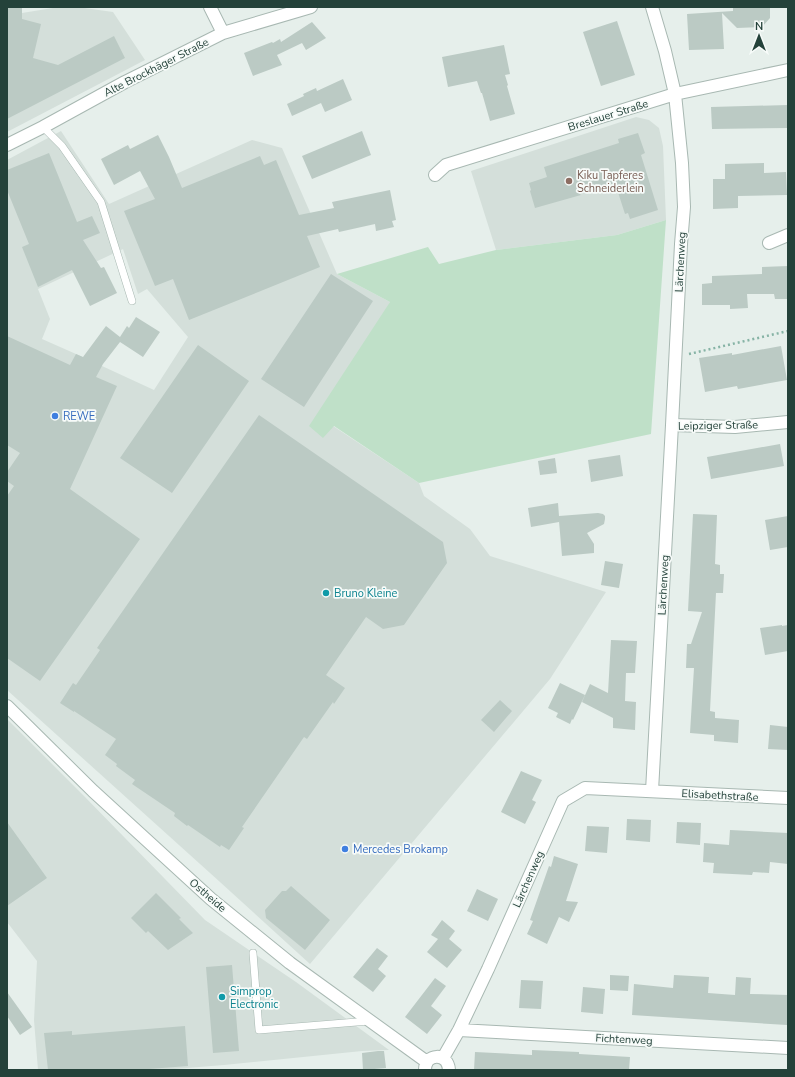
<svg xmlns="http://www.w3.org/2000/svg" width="795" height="1077" font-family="'Nunito Sans',sans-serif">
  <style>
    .built { fill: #d4dfda; fill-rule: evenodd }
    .green { fill: #bfe0c8 }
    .building { fill: #bbcac4 }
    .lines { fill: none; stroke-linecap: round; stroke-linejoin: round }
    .lane-casing { stroke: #a8b8b2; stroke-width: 8 }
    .street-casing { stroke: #a8b8b2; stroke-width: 14 }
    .path { stroke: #86b3a5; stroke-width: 2.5; stroke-dasharray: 2 3; stroke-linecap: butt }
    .lane { stroke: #fff; stroke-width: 7 }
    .street { stroke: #fff; stroke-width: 12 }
    .education-dot { fill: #8d6e63; stroke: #f7fbf9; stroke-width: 1.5 }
    .shop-dot { fill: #3f7fe0; stroke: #f7fbf9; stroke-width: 1.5 }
    .culture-dot { fill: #0f9aa8; stroke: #f7fbf9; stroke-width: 1.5 }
    .labels { text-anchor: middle; stroke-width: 3.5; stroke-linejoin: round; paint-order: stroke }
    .street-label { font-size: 11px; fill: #24423a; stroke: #f7fbf9 }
    .education-label { font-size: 11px; fill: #785e54; stroke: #f7fbf9; text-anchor: start }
    .shop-label { font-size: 11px; fill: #366cbe; stroke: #f7fbf9; text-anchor: start }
    .culture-label { font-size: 11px; fill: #0d838f; stroke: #f7fbf9; text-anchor: start }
  </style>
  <rect width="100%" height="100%" fill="#e6efeb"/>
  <!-- built -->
  <path class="built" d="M 59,7 L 77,7 L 113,12 L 145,60 L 7,132 L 7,14 L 22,13 Z
    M 636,117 L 649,120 L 659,128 L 663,146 L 666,220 L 617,235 L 496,250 L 471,171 Z
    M 61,131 L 109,204 L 252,140 L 282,148 L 337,274 L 390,302 L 333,426 L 419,483 L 424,496 L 470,529 L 490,556 L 606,592 L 550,679 L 310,964 L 220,882 L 7,690 L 7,160 ZM 123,249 L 138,294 L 147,289 L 188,337 L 154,390 L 76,354 L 42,339 L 50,319 L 38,289 Z
    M 7,719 L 85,797 L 205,920 L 296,982 L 389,1050 L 362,1051 L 224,1065 L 162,1070 L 38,1070 L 34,1020 L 37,961 L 7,922 Z"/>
  <!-- green -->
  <path class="green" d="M 666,220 L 651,434 L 419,483 L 334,426 L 323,438 L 309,426 L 390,302 L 337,274 L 428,247 L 439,264 L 496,250 L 617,235 Z"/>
  <!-- building -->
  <path class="building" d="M 7,7 L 22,7 L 22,19 L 41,24 L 33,58 L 58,65 L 114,36 L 125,58 L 7,119 Z
    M 733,7 L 770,7 L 770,18 L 762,27 L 737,28 L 722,13 L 724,49 L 689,50 L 687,14 L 733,11 Z
    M 617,21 L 635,75 L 601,86 L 583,32 Z
    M 312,22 L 326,38 L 306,50 L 302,43 L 277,55 L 282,65 L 253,76 L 244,53 L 272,42 L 273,43 L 280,39 L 281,42 Z
    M 504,45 L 510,74 L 505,75 L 508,85 L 507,86 L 515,114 L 490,121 L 482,93 L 481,93 L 477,81 L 448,87 L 442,57 Z
    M 343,79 L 352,100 L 325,112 L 321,103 L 292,116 L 287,104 L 304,96 L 303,94 L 316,88 L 317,91 Z
    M 788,105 L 788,128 L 712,129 L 711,107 Z
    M 362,131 L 371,155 L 312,179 L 302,156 Z
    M 638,133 L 645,153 L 641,155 L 658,210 L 630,219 L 628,213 L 625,214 L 615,183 L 580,194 L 581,195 L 535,208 L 530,191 L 531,190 L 529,183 L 547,177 L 544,167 L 619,143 L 618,139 Z
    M 158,135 L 169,157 L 182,188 L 260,156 L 264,165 L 276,160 L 299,215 L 334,208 L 332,202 L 390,190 L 396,220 L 392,221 L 394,227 L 376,231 L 375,224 L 339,232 L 338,229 L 307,236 L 320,267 L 189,320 L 173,279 L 155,286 L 124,211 L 155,199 L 140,171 L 114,185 L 101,159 L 128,145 L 130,149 Z
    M 49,153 L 77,222 L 92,216 L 100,233 L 83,240 L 101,268 L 104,267 L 117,293 L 90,306 L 72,270 L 38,287 L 22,247 L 29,244 L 7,190 L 7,170 Z
    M 764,163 L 764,173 L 786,172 L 787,195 L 738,196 L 738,208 L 713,209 L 713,179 L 725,179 L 725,164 Z
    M 788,266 L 788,299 L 775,299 L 774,294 L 747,294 L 748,308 L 730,309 L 730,305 L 702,305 L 702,284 L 712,283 L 712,276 L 762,274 L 762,267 Z
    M 331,274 L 373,301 L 304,407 L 261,379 Z
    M 136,317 L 160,332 L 143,357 L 120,342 L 103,364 L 96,377 L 117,386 L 70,489 L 140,539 L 40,681 L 7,658 L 7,496 L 14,486 L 7,481 L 7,472 L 20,453 L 7,445 L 7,336 L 70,365 L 76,354 L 83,357 L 106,326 L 120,337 L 127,326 L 129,328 Z
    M 198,345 L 249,381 L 172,493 L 120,458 Z
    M 781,346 L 787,380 L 738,389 L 737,386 L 705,392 L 699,358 L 732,353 L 732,355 Z
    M 259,415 L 443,542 L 447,563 L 404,625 L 383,629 L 366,617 L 326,675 L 345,688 L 334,704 L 333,702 L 307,739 L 304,737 L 242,827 L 244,828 L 229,850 L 221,845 L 220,847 L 188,825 L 187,826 L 174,816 L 175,813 L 132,784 L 135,780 L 116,766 L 117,764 L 105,755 L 116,739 L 74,711 L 74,712 L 60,703 L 73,683 L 76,685 L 100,650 L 97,648 Z
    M 780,444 L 784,466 L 711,479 L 707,457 Z
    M 620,455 L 623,476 L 591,482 L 588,460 Z
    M 555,458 L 557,473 L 540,475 L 538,461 Z
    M 558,503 L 559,516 L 598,513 L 603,514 L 605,516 L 605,519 L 604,524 L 587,533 L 594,544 L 594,553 L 562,556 L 559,521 L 559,522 L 531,527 L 528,508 Z
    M 693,514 L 717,515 L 715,564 L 720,565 L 720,574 L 724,574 L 723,593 L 716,593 L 710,711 L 715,712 L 715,718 L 739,720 L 738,743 L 714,741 L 714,735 L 690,733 L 694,668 L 686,668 L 687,644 L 691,644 L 702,612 L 688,611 Z
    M 788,516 L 788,547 L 770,550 L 765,520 Z
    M 605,561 L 623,564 L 619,588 L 601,585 Z
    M 782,625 L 782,626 L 788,625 L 788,651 L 765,655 L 760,628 Z
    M 611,640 L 637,641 L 635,673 L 626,673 L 625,701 L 636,702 L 635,730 L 613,728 L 613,718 L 582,702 L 590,684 L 608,693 Z
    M 560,683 L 585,695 L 573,720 L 572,719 L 570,724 L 556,717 L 558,713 L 548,708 Z
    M 500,700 L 512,711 L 494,732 L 481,720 Z
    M 770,725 L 788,727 L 788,750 L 768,749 Z
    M 521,771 L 542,780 L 532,800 L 536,802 L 525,824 L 501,812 Z
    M 627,819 L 651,820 L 650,842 L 626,840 Z
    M 7,822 L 47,878 L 7,906 Z
    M 677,822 L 701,823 L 700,845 L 676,843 Z
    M 587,826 L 609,827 L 607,853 L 585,851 Z
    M 730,830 L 788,833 L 788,864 L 770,862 L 769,873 L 753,872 L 752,875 L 713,873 L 714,863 L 703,862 L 704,843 L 729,845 Z
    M 554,856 L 578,864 L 566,901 L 578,902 L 569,922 L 559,917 L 547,944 L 527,934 L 533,921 L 530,920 L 549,866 L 551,867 Z
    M 291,886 L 330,920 L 305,950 L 266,918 L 265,910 L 282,891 L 286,891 Z
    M 477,889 L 498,899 L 488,921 L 467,911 Z
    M 156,893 L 181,918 L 179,919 L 193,933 L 168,950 L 148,931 L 146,933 L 131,918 Z
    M 442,920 L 455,931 L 449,939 L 462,950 L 447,968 L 427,952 L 438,939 L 431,935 Z
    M 377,948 L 388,956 L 378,969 L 386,976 L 373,992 L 353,977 Z
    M 232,965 L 239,1051 L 213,1053 L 206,967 Z
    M 610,975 L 629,976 L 628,991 L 610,990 Z
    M 674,975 L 709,977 L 708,993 L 735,995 L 736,977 L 751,978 L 750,994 L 788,995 L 787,1025 L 632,1015 L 634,984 L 673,988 Z
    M 435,978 L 446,986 L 431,1006 L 442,1015 L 427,1034 L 405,1017 Z
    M 521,980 L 543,981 L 541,1009 L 519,1008 Z
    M 583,987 L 605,989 L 603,1014 L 581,1012 Z
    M 7,992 L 32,1027 L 20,1035 L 7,1016 Z
    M 185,1026 L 188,1066 L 136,1070 L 48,1070 L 44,1033 L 72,1031 L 72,1035 Z
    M 532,1050 L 579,1052 L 579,1054 L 630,1057 L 629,1070 L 474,1070 L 475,1052 L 532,1055 Z
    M 378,1051 L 384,1051 L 386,1068 L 363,1070 L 362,1053 Z"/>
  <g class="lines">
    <defs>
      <path id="lane" d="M 43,127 L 62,146 L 101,202 L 132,301
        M 253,953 L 259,1030 L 369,1021"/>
      <path id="street" d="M 210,7 L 223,33
        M 7,145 L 43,127 L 125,82 L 223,33 L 311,7
        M 435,175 L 446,165 L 675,94 L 788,70
        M 769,243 L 788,235
        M 672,425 L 735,427 L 788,422
        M 7,706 L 93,791 L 211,899 L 290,963 L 427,1062
        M 652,791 L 672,425 L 681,244 L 684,207 L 682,163 L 675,94 L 665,51 L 652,7
        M 459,1030 L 788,1048
        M 443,1058 L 459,1030 L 488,969 L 563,801 L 585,788 L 788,798
        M 425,1070 C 425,1053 448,1052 449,1070"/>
    </defs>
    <!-- lane casing -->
    <use href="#lane" class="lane-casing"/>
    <!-- street casing -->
    <use href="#street" class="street-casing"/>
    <!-- path -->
    <path class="path" d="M 689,354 L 788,331"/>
    <!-- lane -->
    <use href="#lane" class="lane"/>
    <!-- street -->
    <use href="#street" class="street"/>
  </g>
  <!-- markers -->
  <circle class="education-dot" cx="569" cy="181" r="4"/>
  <g class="shop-dot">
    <circle cx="55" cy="416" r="4"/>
    <circle cx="345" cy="849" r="4"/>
  </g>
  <g class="culture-dot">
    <circle cx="326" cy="593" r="4"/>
    <circle cx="222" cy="997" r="4"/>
  </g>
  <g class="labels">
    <!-- street labels -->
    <g class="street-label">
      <text transform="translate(156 67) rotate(-27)" y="4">Alte Brockhäger Straße</text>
      <text transform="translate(608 115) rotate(-17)" y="4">Breslauer Straße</text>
      <text transform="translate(680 262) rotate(-87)" y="4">Lärchenweg</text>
      <text transform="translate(718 425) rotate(-1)" y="4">Leipziger Straße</text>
      <text transform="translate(663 585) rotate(-87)" y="4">Lärchenweg</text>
      <text transform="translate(720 795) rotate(3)" y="4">Elisabethstraße</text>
      <text transform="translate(528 879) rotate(-66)" y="4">Lärchenweg</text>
      <text transform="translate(208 895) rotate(41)" y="4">Ostheide</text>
      <text transform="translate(624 1039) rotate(3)" y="4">Fichtenweg</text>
    </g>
    <!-- education labels -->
    <g class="education-label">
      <text x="577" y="179">Kiku Tapferes<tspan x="577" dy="13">Schneiderlein</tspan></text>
    </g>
    <!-- shop labels -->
    <g class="shop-label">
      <text x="63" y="420">REWE</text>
      <text x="353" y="853">Mercedes Brokamp</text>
    </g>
    <!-- culture labels -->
    <g class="culture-label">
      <text x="334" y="597">Bruno Kleine</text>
      <text x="230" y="995">Simprop<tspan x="230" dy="13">Electronic</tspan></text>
    </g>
  </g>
  <!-- border -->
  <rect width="795" height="1077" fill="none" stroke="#24423a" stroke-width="16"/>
  <!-- north arrow -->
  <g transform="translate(759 36)" stroke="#f7fbf9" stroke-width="3" paint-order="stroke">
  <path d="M0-3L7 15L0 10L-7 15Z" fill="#24423a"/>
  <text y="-6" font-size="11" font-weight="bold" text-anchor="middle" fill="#24423a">N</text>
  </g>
</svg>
